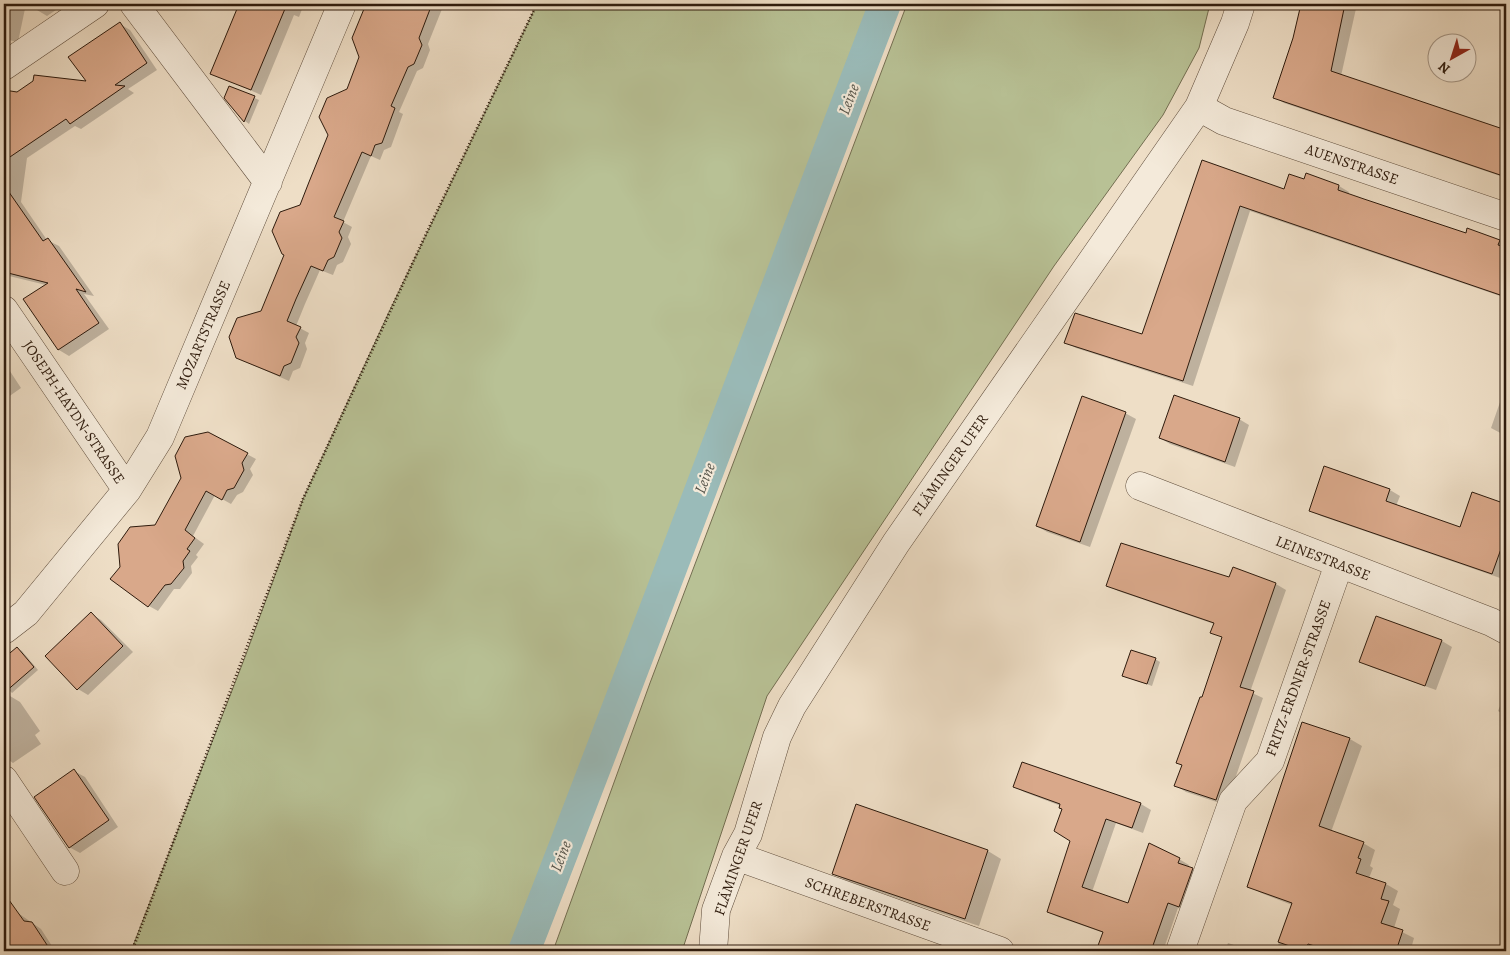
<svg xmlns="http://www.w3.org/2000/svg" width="1510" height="955" font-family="Alegreya,serif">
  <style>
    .green { fill: #b8c195; stroke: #736e51 }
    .shadow { fill: #0003 }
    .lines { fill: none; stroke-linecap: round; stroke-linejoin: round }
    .canal { stroke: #9abbb9; stroke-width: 32 }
    .building { fill: #d9a88a; stroke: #2e1b0d }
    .minor-casing { stroke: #5e4c3b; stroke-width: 29 }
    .path { stroke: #2e1b0d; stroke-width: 3; stroke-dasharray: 1 2.5; stroke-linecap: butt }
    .minor { stroke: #f4eada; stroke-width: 28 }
    .labels { text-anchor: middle; stroke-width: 4.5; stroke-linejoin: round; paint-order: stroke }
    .street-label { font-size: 15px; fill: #2e1b0d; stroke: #f4eada }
    .water-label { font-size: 16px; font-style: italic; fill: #545349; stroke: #f4eada }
  </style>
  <rect width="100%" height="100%" fill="#eedec6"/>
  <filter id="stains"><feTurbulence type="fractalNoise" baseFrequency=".004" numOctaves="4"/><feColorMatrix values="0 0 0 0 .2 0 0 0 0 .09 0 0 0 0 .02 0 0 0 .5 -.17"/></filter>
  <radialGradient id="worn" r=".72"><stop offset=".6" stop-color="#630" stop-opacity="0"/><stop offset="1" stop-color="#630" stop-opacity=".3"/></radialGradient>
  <!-- green -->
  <path class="green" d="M 537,4 L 885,4 L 817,178 L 526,951 L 131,951 L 245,657 L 303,499 L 389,312 Z
    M 907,4 L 1210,4 L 1199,48 L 1163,115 L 1054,266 L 767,696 L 682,951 L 553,951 L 650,683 Z"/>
  <!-- shadow -->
  <path class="shadow" d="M 4,4 L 26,4 L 18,42 L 4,39 Z
    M 33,4 L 65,4 L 47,16 L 37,10 Z
    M 240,4 L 304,4 L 299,17 L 294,15 L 261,95 L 212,73 Z
    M 383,4 L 444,4 L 428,44 L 430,50 L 423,68 L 417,71 L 399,112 L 403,114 L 391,147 L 384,150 L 380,160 L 371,156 L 343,222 L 352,227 L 348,237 L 351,244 L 343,262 L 337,265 L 333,275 L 320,270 L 305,304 L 296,326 L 309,333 L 305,343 L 307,349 L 300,368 L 293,371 L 289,381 L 237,358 L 262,312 L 286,254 L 301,206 Z
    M 1302,4 L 1357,4 L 1341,76 L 1506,132 L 1506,178 L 1284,103 L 1274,97 L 1294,39 Z
    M 120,24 L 130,30 L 157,70 L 128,89 L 134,93 L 81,129 L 75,126 L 27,158 L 21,202 L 47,240 L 59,246 L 94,296 L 84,294 L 109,329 L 69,356 L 59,350 L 46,285 L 9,276 L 4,273 L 4,103 L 17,93 L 88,83 Z
    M 230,87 L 259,100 L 249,124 L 245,121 L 226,98 Z
    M 1202,162 L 1285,191 L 1305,180 L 1339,186 L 1349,192 L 1348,195 L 1466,235 L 1468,230 L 1500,241 L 1506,244 L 1506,298 L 1250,211 L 1193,386 L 1076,348 L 1065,342 L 1143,336 Z
    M 4,362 L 21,388 L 4,400 Z
    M 1506,385 L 1506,436 L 1491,428 Z
    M 1125,413 L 1136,419 L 1090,547 L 1047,532 L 1037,526 Z
    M 1239,419 L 1249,425 L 1235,467 L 1170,444 L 1160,438 Z
    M 208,433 L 256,459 L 250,469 L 253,475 L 243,492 L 237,495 L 231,504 L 215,495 L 193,536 L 204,544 L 196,555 L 198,557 L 191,566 L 192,573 L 180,589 L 174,589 L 158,611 L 149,606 L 156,526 Z
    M 1325,468 L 1390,490 L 1400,496 L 1396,506 L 1460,529 L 1473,494 L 1506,506 L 1506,569 L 1503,579 L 1321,516 L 1310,510 Z
    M 1234,569 L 1276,584 L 1286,590 L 1250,692 L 1263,698 L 1226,805 L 1186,792 L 1176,786 L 1223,638 L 1212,632 L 1214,624 L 1118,591 L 1107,585 L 1230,579 Z
    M 91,614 L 101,620 L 133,652 L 88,695 L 78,689 Z
    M 1442,641 L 1452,647 L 1436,690 L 1371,667 L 1361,661 Z
    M 17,648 L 22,651 L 38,670 L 12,693 L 4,685 L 4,659 Z
    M 1155,659 L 1160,662 L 1152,686 L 1123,676 Z
    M 1506,691 L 1506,716 L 1498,711 Z
    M 10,696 L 20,702 L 40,731 L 35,735 L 41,744 L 13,763 L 4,757 L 4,700 Z
    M 1303,724 L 1350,739 L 1362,746 L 1331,832 L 1363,843 L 1375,850 L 1370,866 L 1373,868 L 1369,878 L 1386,884 L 1398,891 L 1393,905 L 1400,909 L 1394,928 L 1414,938 L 1411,949 L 1417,951 L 1276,951 L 1292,905 L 1261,893 L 1249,886 Z
    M 1023,763 L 1141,804 L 1151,810 L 1143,833 L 1116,823 L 1092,892 L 1129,905 L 1179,859 L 1189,865 L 1188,868 L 1202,875 L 1189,912 L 1178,908 L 1163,951 L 1098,951 L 1104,933 L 1058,917 L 1048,912 L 1072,840 L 1061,806 L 1024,792 L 1014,786 Z
    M 74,771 L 85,777 L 118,827 L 80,853 L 69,847 Z
    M 988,851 L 1001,859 L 979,926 L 847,881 L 834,874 Z
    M 18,913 L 41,929 L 52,946 L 52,951 L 4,951 L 4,920 L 5,922 Z
    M 1228,943 L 1252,951 L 1225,951 Z
    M 795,946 L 811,951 L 793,951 Z"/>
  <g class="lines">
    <!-- canal -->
    <path class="canal" d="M 524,951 C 647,637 764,319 885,4"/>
  </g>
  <!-- building -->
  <path class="building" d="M 239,4 L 287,4 L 251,90 L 210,74 Z
    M 366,4 L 432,4 L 419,38 L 422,45 L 414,64 L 408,67 L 391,106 L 395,108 L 382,143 L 375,145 L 371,156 L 362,152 L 334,217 L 344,221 L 339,232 L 342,238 L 334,257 L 328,260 L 323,271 L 311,266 L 296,299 L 287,321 L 301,327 L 296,337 L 299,343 L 291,363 L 284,366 L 280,376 L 236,358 L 229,337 L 237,318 L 261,311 L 270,289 L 284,255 L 282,254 L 272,231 L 280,212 L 300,205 L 309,182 L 328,135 L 319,117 L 327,98 L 347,89 L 359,57 L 352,38 Z
    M 1301,4 L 1345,4 L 1331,71 L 1506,130 L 1506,177 L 1273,98 L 1293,38 Z
    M 120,22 L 147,63 L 115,85 L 125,86 L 70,124 L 66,119 L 4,161 L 4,90 L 17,92 L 33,81 L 34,75 L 86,81 L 68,57 Z
    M 229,86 L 255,96 L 244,122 L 224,98 Z
    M 1202,160 L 1284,189 L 1289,174 L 1304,179 L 1306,173 L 1339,185 L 1338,190 L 1364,199 L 1466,233 L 1467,228 L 1500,240 L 1498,245 L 1506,247 L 1506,297 L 1240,206 L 1183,381 L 1064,343 L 1075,313 L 1142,334 Z
    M 4,185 L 43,241 L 48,238 L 86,292 L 76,289 L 99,323 L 58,350 L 23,299 L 48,283 L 4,272 Z
    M 1174,395 L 1240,418 L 1225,462 L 1159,438 Z
    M 1082,396 L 1126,412 L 1080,542 L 1036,526 Z
    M 208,432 L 248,453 L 242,463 L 244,470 L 234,488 L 227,490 L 222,500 L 206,491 L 185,530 L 195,538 L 187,549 L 190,551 L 183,561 L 184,568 L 171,584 L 165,585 L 148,607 L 110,579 L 120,567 L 118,544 L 130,527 L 155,525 L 181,478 L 175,456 L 185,437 Z
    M 1324,466 L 1390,489 L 1386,501 L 1460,527 L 1472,492 L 1506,504 L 1506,535 L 1492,574 L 1309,511 Z
    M 1121,543 L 1229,577 L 1233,567 L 1276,583 L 1240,687 L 1254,691 L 1216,800 L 1174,786 L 1182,765 L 1176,763 L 1200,697 L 1202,697 L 1222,637 L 1210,633 L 1214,623 L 1106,586 Z
    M 91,612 L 123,646 L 77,690 L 45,656 Z
    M 1376,616 L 1442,640 L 1425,686 L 1359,662 Z
    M 17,647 L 34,667 L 4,693 L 4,658 Z
    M 1131,650 L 1156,658 L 1147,684 L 1122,676 Z
    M 1302,722 L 1350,738 L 1319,826 L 1364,842 L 1358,858 L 1361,859 L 1356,873 L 1386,883 L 1381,899 L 1389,901 L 1381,923 L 1403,930 L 1396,951 L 1331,951 L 1308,944 L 1304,951 L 1278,942 L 1292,903 L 1247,887 Z
    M 1022,762 L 1141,803 L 1132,828 L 1106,819 L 1082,887 L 1128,903 L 1149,843 L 1180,858 L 1178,863 L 1193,868 L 1179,907 L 1168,903 L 1151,951 L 1096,951 L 1103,932 L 1047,912 L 1070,841 L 1054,831 L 1062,809 L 1059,808 L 1060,804 L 1013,787 Z
    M 74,769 L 109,820 L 69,848 L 34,797 Z
    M 856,804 L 988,850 L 965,919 L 832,874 Z
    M 4,893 L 24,921 L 32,922 L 51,951 L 4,951 Z"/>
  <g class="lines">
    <defs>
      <path id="minor" d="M 134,4 L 268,182
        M 4,66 L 95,4
        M 1199,107 L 1224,121 L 1506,217
        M 4,310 L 127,490
        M 1140,486 L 1491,622 L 1506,630
        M 4,630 L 26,613 L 127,490 L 160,437 L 342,4
        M 4,780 L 65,871
        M 736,856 L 1000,951
        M 713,951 L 716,910 L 736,856 L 748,834 L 777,737 L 792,706 L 896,543 L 1199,107 L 1235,23 L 1241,4
        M 1180,951 L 1233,801 L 1270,761 L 1339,564"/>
    </defs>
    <!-- minor casing -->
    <use href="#minor" class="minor-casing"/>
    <!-- path -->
    <path class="path" d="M 132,951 L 303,499 L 428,230 L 537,4"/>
    <!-- minor -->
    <use href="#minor" class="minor"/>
  </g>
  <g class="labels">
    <!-- street labels -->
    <g class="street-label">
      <text transform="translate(1352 164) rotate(19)" y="5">AUENSTRASSE</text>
      <text transform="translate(203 335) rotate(-67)" y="5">MOZARTSTRASSE</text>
      <text transform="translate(74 412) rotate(56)" y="5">JOSEPH-HAYDN-STRASSE</text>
      <text transform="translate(950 465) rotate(-55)" y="5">FLÄMINGER UFER</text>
      <text transform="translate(1323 558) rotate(21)" y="5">LEINESTRASSE</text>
      <text transform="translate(1298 678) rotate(-70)" y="5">FRITZ-ERDNER-STRASSE</text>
      <text transform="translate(738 858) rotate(-71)" y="5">FLÄMINGER UFER</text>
      <text transform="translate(868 904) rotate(20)" y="5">SCHREBERSTRASSE</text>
    </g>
    <!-- water labels -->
    <g class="water-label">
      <text transform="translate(848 99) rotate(-69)" y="6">Leine</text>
      <text transform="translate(704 478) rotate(-69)" y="6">Leine</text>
      <text transform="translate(560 856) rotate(-69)" y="6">Leine</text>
    </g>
  </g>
  <!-- margin -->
  <rect width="1510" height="955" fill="none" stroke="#eedec6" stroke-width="20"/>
  <rect x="5" y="5" width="1500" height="945" fill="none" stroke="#2e1b0d" stroke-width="2.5"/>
  <rect x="10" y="10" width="1490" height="935" fill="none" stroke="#2e1b0d"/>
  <!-- north arrow -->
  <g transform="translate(1452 58) rotate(219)"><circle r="24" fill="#f4eada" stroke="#a59788"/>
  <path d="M0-4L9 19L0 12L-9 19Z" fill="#8f2418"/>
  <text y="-8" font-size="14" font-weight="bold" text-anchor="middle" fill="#2e1b0d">N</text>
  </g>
  <rect width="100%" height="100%" filter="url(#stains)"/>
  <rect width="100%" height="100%" fill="url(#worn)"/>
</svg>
